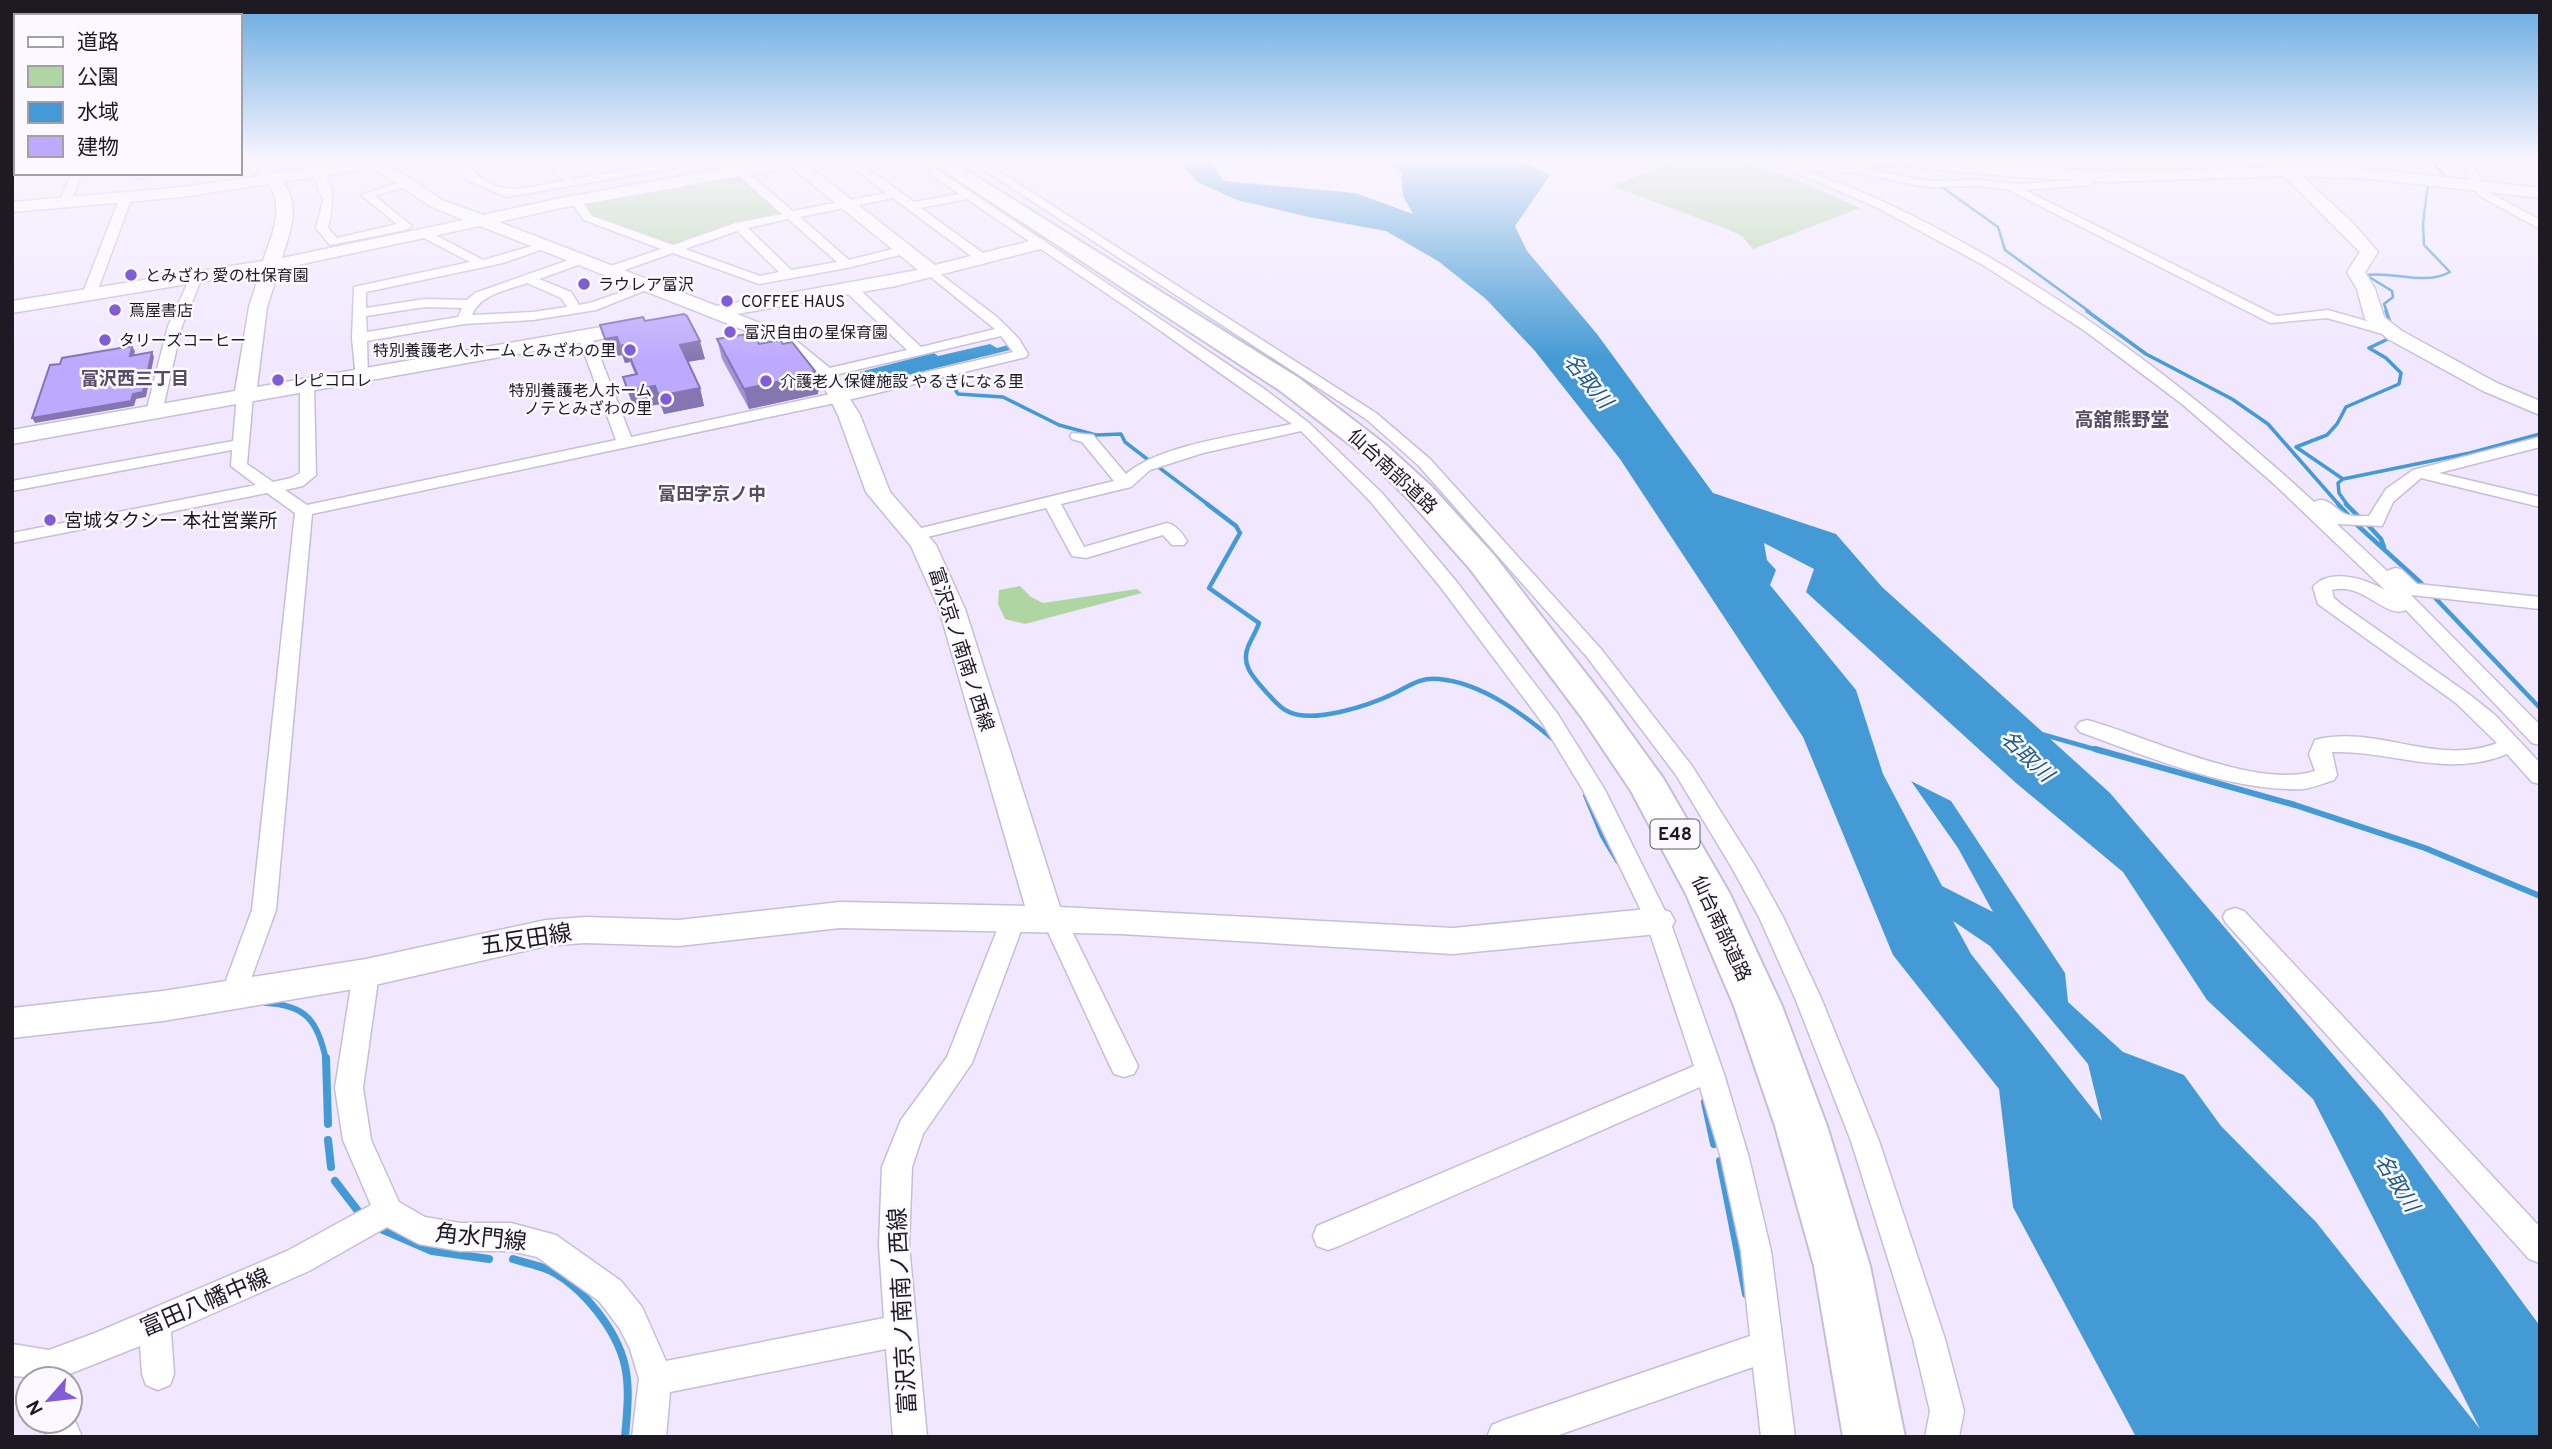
<svg xmlns="http://www.w3.org/2000/svg" width="2552" height="1449" font-family="Overpass,'Noto Sans JP',sans-serif">
  <style>
    .green { fill: #afd6a2 }
    .water { fill: #439ad4; fill-rule: evenodd }
    .lines { fill: none; stroke-linecap: round; stroke-linejoin: round }
    .stream-far4 { stroke: #439ad4; stroke-width: 2.5 }
    .stream-far3 { stroke: #439ad4; stroke-width: 3.5 }
    .stream-far2 { stroke: #439ad4; stroke-width: 4.5 }
    .stream-far1 { stroke: #439ad4; stroke-width: 6 }
    .stream { stroke: #439ad4; stroke-width: 8 }
    .street-casing { stroke: #c8bdd9; stroke-width: 3 }
    .secondary-casing { stroke: #c8bdd9; stroke-width: 3 }
    .highway-casing { stroke: #c8bdd9; stroke-width: 4 }
    .street { fill: #fff; fill-rule: evenodd }
    .secondary { fill: #fff; fill-rule: evenodd }
    .highway { fill: #fff; fill-rule: evenodd }
    .wall { fill: #a391da }
    .shaded-wall { fill: #8476b1 }
    .building { fill: #bda9fd; stroke: #8476b1; stroke-width: 2 }
    .poi-dot { fill: #805cd6; stroke: #fbf9ff; stroke-width: 2.5 }
    .labels { text-anchor: middle; stroke-width: 5; stroke-linejoin: round; paint-order: stroke }
    .far-poi-label { font-size: 16px; fill: #1e1a24; stroke: #fbf9ff; text-anchor: start }
    .far-neighbourhood-label { font-size: 18px; font-weight: bold; fill: #564d64; stroke: #fbf9ff }
    .shield { fill: #fbf9ff; stroke: #605d66; stroke-width: 2 }
    .shield-label { font-size: 18px; font-weight: bold; fill: #1e1a24 }
    .far-quarter-label { font-size: 19px; font-weight: bold; fill: #564d64; stroke: #fbf9ff }
    .street-label { font-size: 19px; fill: #1e1a24; stroke: #fbf9ff }
    .poi-label { font-size: 19px; fill: #1e1a24; stroke: #fbf9ff; text-anchor: start }
    .water-label { font-size: 21px; font-style: italic; fill: #1e5c84; stroke: #fbf9ff }
    .near-street-label { font-size: 23px; fill: #1e1a24; stroke: #fbf9ff }
  </style>
  <rect width="100%" height="100%" fill="#f1e8ff"/>
  <!-- green -->
  <path class="green" d="M 1686,158 C 1752,158 1801,182 1860,208 L 1753,249 L 1742,236 L 1727,229 L 1612,186 Z
    M 739,176 L 781,213 L 676,245 L 667,245 L 593,218 L 582,204 Z
    M 1020,586 L 1031,597 L 1043,603 L 1137,589 L 1142,593 L 1025,624 L 1005,619 L 998,604 L 999,590 Z"/>
  <!-- water -->
  <path class="water" d="M 1177,158 L 1208,158 L 1224,181 L 1355,193 L 1413,214 L 1403,196 L 1401,171 L 1379,158 L 1513,158 L 1550,175 L 1515,226 L 1527,251 L 1597,334 L 1713,493 L 1836,534 L 1882,587 L 2110,793 L 2382,1112 L 2540,1326 L 2540,1437 L 2136,1437 L 2013,1207 L 1999,1089 L 1893,955 L 1803,737 L 1620,459 L 1535,351 L 1486,299 L 1438,261 L 1386,231 L 1309,217 L 1237,200 L 1197,182 ZM 1764,543 L 1814,569 L 1806,592 L 2016,783 L 2123,872 L 2207,1000 L 2313,1099 L 2480,1429 L 2316,1222 L 2221,1126 L 2184,1075 L 2123,1052 L 2068,1002 L 2065,973 L 1951,801 L 1911,781 L 1958,848 L 1993,912 L 1942,886 L 1883,774 L 1856,690 L 1770,585 L 1776,570 L 1767,560 ZM 1953,921 L 1990,946 L 2088,1064 L 2102,1121 L 1971,954 Z
    M 990,344 L 997,348 L 1008,345 L 1010,350 L 863,386 L 859,386 L 852,374 L 934,353 L 938,356 Z"/>
  <g class="lines">
    <!-- stream-far4 -->
    <path class="stream-far4" d="M 1820,158 L 1823,159
      M 1854,166 L 1930,182
      M 1939,185 L 1998,227 L 2005,250 L 2090,312
      M 2387,312 L 2384,304 L 2393,297 L 2392,291 L 2366,275 C 2394,271 2424,286 2450,272 L 2424,245 L 2423,224 L 2427,191 L 2429,186 L 2445,177 L 2429,158"/>
    <!-- stream-far3 -->
    <path class="stream-far3" d="M 2087,311 L 2146,354 L 2232,399 L 2268,424 L 2340,506
      M 2386,311 L 2391,325
      M 946,375 L 958,394 L 1003,397 L 1059,425 L 1096,435 L 1121,434 L 1125,442 L 1151,462
      M 1157,466 L 1210,506
      M 2343,479 L 2296,447 L 2327,435 L 2337,424 L 2346,407 L 2399,384 L 2401,373 L 2386,358 L 2369,348 L 2390,338
      M 2348,506 L 2339,493 L 2338,483 L 2343,479 L 2470,453 L 2540,434"/>
    <!-- stream-far2 -->
    <path class="stream-far2" d="M 1207,504 L 1236,526 L 1240,533 L 1209,588 L 1259,623 C 1256,632 1251,639 1248,647 C 1240,666 1256,680 1267,693 C 1273,699 1279,707 1287,711 C 1312,725 1370,705 1395,693 C 1411,685 1420,677 1439,679 C 1482,683 1523,714 1555,741
      M 2338,504 L 2351,518
      M 2346,504 L 2360,518
      M 2356,524 L 2420,582 L 2540,708
      M 2367,524 L 2381,539 L 2384,547
      M 2041,734 L 2101,751"/>
    <!-- stream-far1 -->
    <path class="stream-far1" d="M 2095,749 L 2295,805 L 2425,848 L 2540,896
      M 1586,795 L 1603,836 L 1618,861
      M 266,1003 C 306,1005 318,1021 326,1060"/>
    <!-- stream -->
    <path class="stream" d="M 326,1058 L 328,1124
      M 1705,1102 L 1714,1144
      M 328,1140 L 331,1167
      M 1720,1161 L 1746,1294
      M 335,1181 L 361,1215
      M 381,1229 L 432,1251 L 489,1259
      M 513,1259 C 525,1263 538,1265 549,1270 C 583,1287 617,1330 625,1366 C 630,1389 627,1414 625,1437"/>
    <defs>
      <path id="street" d="M 455,158 L 465,158 C 490,201 522,188 563,181 L 547,158 L 557,158 L 573,179 L 695,158 L 718,158 L 713,161 L 506,197 L 467,180 Z
        M 719,158 L 730,158 L 793,211 L 886,193 L 841,158 L 853,158 L 914,202 L 959,194 L 908,158 L 920,158 L 1263,388 L 1309,423 L 1382,493 L 1456,581 L 1557,713 L 1605,790 L 1670,921 L 1724,1074 L 1749,1158 L 1771,1251 L 1795,1437 L 1761,1437 L 1753,1367 L 1553,1437 L 1487,1437 L 1492,1425 L 1504,1420 L 1750,1336 L 1741,1251 L 1721,1158 L 1700,1087 L 1339,1246 L 1328,1250 L 1317,1246 L 1313,1236 L 1317,1226 L 1694,1066 L 1646,921 L 1583,790 L 1541,721 L 1442,589 L 1370,501 L 1301,431 L 1203,453 L 1150,470 L 1131,487 L 1061,504 L 1084,547 L 1167,523 C 1176,525 1182,533 1187,541 L 1184,545 L 1172,545 L 1163,535 L 1086,558 L 1072,556 L 1046,508 L 915,540 L 909,539 L 906,535 L 909,531 L 1114,481 L 1082,442 L 1072,439 L 1070,436 L 1072,433 L 1093,435 L 1126,474 C 1161,444 1246,434 1292,424 L 1131,310 L 967,199 L 921,208 L 987,256 L 987,262 L 979,262 L 893,198 L 800,217 L 849,260 L 904,246 L 908,247 L 908,253 L 847,268 L 759,284 L 673,253 L 613,274 L 605,274 L 605,268 L 661,249 L 584,220 L 570,200 L 572,198 L 580,198 L 592,216 L 673,245 L 735,223 L 782,214 ZM 788,219 L 837,262 L 791,270 L 748,228 ZM 737,231 L 779,272 L 760,276 L 685,249 Z
        M 797,158 L 819,158 L 793,165 L 788,162 Z
        M 966,158 L 978,158 L 1376,413 L 1430,459 L 1601,649 L 1692,766 L 1755,866 L 1783,917 L 1821,998 L 1879,1141 L 1945,1339 L 1964,1411 L 1959,1437 L 1925,1437 L 1930,1411 L 1913,1339 L 1851,1141 L 1795,998 L 1759,917 L 1732,868 L 1676,775 L 1587,657 L 1418,465 L 1366,419 Z
        M 1762,158 L 1776,158 C 1812,173 1849,186 1884,202 C 2042,276 2186,384 2314,502 C 2327,495 2333,508 2345,514 C 2351,517 2362,516 2369,516 L 2386,489 L 2413,470 L 2540,437 L 2540,447 L 2439,473 L 2540,497 L 2540,507 L 2421,478 L 2393,502 L 2382,526 L 2337,524 L 2387,571 L 2395,568 L 2401,569 L 2417,584 L 2540,597 L 2540,609 L 2411,595 L 2540,725 L 2540,745 L 2532,743 L 2406,610 C 2387,620 2362,581 2332,590 L 2334,598 L 2341,604 L 2470,695 L 2495,715 L 2540,763 L 2540,784 L 2532,782 L 2507,754 C 2445,779 2393,750 2332,752 L 2337,775 L 2334,780 C 2324,783 2313,788 2303,789 C 2231,792 2146,756 2080,732 L 2076,727 L 2080,722 L 2087,720 C 2146,736 2256,790 2315,771 L 2309,754 L 2315,740 C 2376,724 2436,767 2497,743 L 2456,703 L 2318,604 L 2313,587 C 2330,567 2366,579 2385,590 L 2274,484 L 2182,404 L 2085,331 L 1983,265 L 1876,207 Z
        M 1963,158 L 1978,158 L 2010,172 L 2001,174 Z
        M 2459,158 L 2469,158 L 2487,191 L 2540,220 L 2540,229 L 2478,195 Z
        M 1813,163 L 1861,168 L 1927,181 L 1980,180 L 2017,184 L 2078,180 L 2075,176 L 2076,174 L 2084,174 L 2093,183 L 2091,185 L 2025,190 L 2277,316 L 2328,310 L 2398,330 L 2400,333 L 2393,337 L 2327,318 L 2270,323 L 2007,189 L 1980,186 L 1927,187 L 1861,174 L 1809,168 L 1809,164 Z
        M 317,169 C 338,179 332,209 328,228 L 337,238 L 397,224 L 361,195 L 404,181 L 408,182 L 408,186 L 375,196 L 412,226 L 406,230 L 330,245 L 316,228 L 323,200 L 312,172 Z
        M 72,173 L 83,173 L 69,204 L 61,204 L 59,202 Z
        M 130,173 L 158,173 L 138,179 Z
        M 126,194 L 132,197 L 96,295 L 89,299 L 84,298 L 82,295 L 120,197 Z
        M 426,230 L 483,260 L 546,242 L 552,246 L 503,263 L 366,292 L 366,308 L 425,299 L 467,300 L 475,293 L 580,256 L 586,260 L 584,263 L 539,279 L 571,292 L 579,305 L 593,302 L 650,282 L 656,286 L 596,310 L 533,320 L 464,324 L 367,341 L 368,376 L 361,380 L 356,379 L 352,338 L 354,287 L 470,262 L 422,237 L 420,234 ZM 527,283 L 561,298 L 567,307 L 533,312 L 472,315 C 480,294 508,290 527,283 ZM 425,307 L 462,308 L 458,317 L 367,332 L 366,316 Z
        M 931,267 L 997,317 L 1019,339 L 1028,354 L 1026,357 L 840,402 L 312,514 L 276,910 L 243,1001 L 234,1004 L 225,1001 L 221,994 L 252,910 L 295,513 L 267,493 L 12,543 L 12,533 L 256,485 L 231,466 L 232,450 L 12,491 L 12,481 L 233,441 L 237,396 L 245,391 L 253,396 L 247,464 L 273,482 L 291,478 L 300,473 L 300,385 L 307,381 L 314,385 L 316,475 L 303,486 L 285,490 L 307,505 L 616,440 L 578,336 L 585,332 L 592,336 L 631,437 L 840,392 L 1013,352 L 1001,336 L 826,377 L 821,376 L 819,373 L 821,370 L 907,350 L 846,292 L 846,286 L 856,286 L 921,347 L 995,329 L 927,274 L 925,271 Z
        M 196,274 L 202,278 L 182,326 L 162,412 L 159,415 L 149,415 L 146,412 L 168,326 L 190,278 Z
        M 2235,908 L 2244,911 L 2540,1227 L 2540,1263 L 2529,1259 L 2226,923 L 2223,917 L 2226,911 Z
        M 1054,910 L 1063,913 L 1066,919 L 1138,1066 L 1134,1074 L 1124,1077 L 1114,1074 L 1110,1066 L 1042,919 L 1045,913 Z
        M 1013,911 L 1022,914 L 1025,920 L 972,1063 L 923,1134 L 912,1167 L 909,1245 L 927,1437 L 893,1437 L 886,1349 L 670,1392 L 666,1437 L 632,1437 L 639,1379 L 630,1349 L 620,1329 L 599,1301 L 537,1257 L 511,1251 L 460,1251 L 419,1244 L 387,1227 L 309,1271 L 171,1332 L 174,1374 L 170,1385 L 158,1390 L 146,1385 L 142,1374 L 140,1346 L 57,1379 L 12,1376 L 12,1344 L 49,1350 L 95,1333 L 287,1251 L 371,1205 L 343,1140 L 335,1088 L 353,973 L 357,966 L 366,963 L 375,966 L 379,973 L 363,1088 L 371,1140 L 399,1202 L 425,1217 L 460,1223 L 511,1223 L 556,1235 L 621,1281 L 642,1307 L 666,1361 L 884,1318 L 879,1245 L 882,1167 L 901,1120 L 947,1057 L 1001,920 L 1004,914 Z
        M 70,1409 L 82,1437 L 48,1437 L 41,1421 L 70,1421 Z"/>
      <path id="secondary" d="M 240,158 L 254,158 L 275,173 L 364,160 L 362,158 L 416,158 L 413,161 L 389,165 L 442,200 L 483,215 L 556,199 L 781,158 L 798,158 L 935,265 L 1038,239 L 1044,240 L 1047,244 L 1044,248 L 896,286 L 737,314 L 788,334 L 831,369 L 860,415 L 890,492 L 936,545 L 965,609 L 1060,907 L 1453,928 L 1658,908 L 1670,912 L 1675,921 L 1670,930 L 1658,934 L 1453,954 L 1121,934 L 840,928 L 679,946 L 585,943 L 546,946 L 366,987 L 163,1021 L 12,1038 L 12,1008 L 163,991 L 366,959 L 546,920 L 585,917 L 679,920 L 840,902 L 1025,906 L 939,609 L 911,546 L 866,492 L 838,415 L 824,387 L 805,365 L 774,342 L 480,226 L 279,269 L 267,307 L 257,387 L 641,320 L 651,326 L 641,332 L 12,444 L 12,430 L 235,391 L 249,307 L 260,272 L 12,313 L 12,301 L 263,261 C 271,237 286,207 268,184 L 183,197 L 12,212 L 12,202 L 183,187 L 259,176 L 240,162 ZM 791,167 L 918,270 L 717,306 L 499,222 L 556,209 ZM 373,168 L 430,206 L 464,220 L 282,258 C 290,231 301,207 283,182 Z
        M 1861,158 L 1917,158 L 2108,172 L 2275,167 L 2276,162 L 2281,160 L 2292,166 L 2372,169 L 2540,188 L 2540,198 L 2372,179 L 2302,176 L 2353,223 L 2378,252 L 2365,272 L 2375,289 L 2384,317 L 2402,331 L 2497,383 L 2540,401 L 2540,415 L 2483,391 L 2388,339 L 2365,319 L 2357,289 L 2347,272 L 2360,252 L 2284,176 L 2108,182 L 2016,177 L 1891,165 L 1795,173 L 1787,168 L 1795,163 Z"/>
      <path id="highway" d="M 924,158 L 947,158 L 1299,378 L 1386,445 L 1431,486 L 1494,555 L 1608,702 L 1663,778 L 1730,894 L 1782,1006 L 1827,1126 L 1870,1266 L 1905,1437 L 1843,1437 L 1814,1266 L 1775,1126 L 1734,1006 L 1686,894 L 1631,791 L 1582,718 L 1470,569 L 1409,500 L 1366,457 L 1279,390 Z"/>
    </defs>
    <!-- street casing -->
    <use href="#street" class="street-casing"/>
    <!-- secondary casing -->
    <use href="#secondary" class="secondary-casing"/>
    <!-- highway casing -->
    <use href="#highway" class="highway-casing"/>
    <!-- street -->
    <use href="#street" class="street"/>
    <!-- secondary -->
    <use href="#secondary" class="secondary"/>
    <!-- highway -->
    <use href="#highway" class="highway"/>
  </g>
  <!-- wall -->
  <path class="wall" d="M 645,321 L 705,359 L 688,362 L 700,388 L 704,406 L 664,414 L 660,404 L 634,409 L 623,377 L 635,374 L 630,362 L 625,363 L 622,355 L 611,357 L 600,325 Z
    M 717,339 L 759,344 L 819,391 L 818,392 L 818,394 L 749,409 L 722,359 Z"/>
  <!-- shaded-wall -->
  <path class="shaded-wall" d="M 617,337 L 622,355 L 611,357 L 605,339 Z
    M 700,341 L 705,359 L 685,362 L 680,345 Z
    M 625,345 L 630,362 L 625,363 L 620,346 Z
    M 132,346 L 135,351 L 133,360 L 130,356 Z
    M 152,352 L 154,357 L 146,397 L 136,399 L 134,406 L 35,423 L 32,418 L 133,394 Z
    M 815,371 L 819,391 L 818,392 L 818,394 L 749,409 L 744,389 Z
    M 655,386 L 660,404 L 634,409 L 628,391 Z
    M 700,388 L 704,406 L 664,414 L 659,396 Z"/>
  <!-- building -->
  <path class="building" d="M 684,314 L 687,316 L 700,341 L 680,345 L 700,388 L 659,396 L 655,386 L 628,391 L 623,377 L 637,374 L 625,345 L 620,346 L 617,337 L 605,339 L 600,325 L 643,317 L 645,321 Z
    M 753,333 L 759,344 L 780,340 L 783,344 L 792,342 L 815,371 L 812,372 L 814,374 L 744,389 L 717,339 Z
    M 132,346 L 130,356 L 152,352 L 143,392 L 133,394 L 131,401 L 32,418 L 50,365 L 60,364 L 62,358 Z"/>
  <!-- sky -->
  <linearGradient id="sky" x2="0" y2="1"><stop stop-color="#66aae0"/><stop offset="0.44" stop-color="#f9f5ff"/><stop offset="1" stop-color="#f9f5ff" stop-opacity="0"/></linearGradient>
  <rect width="2552" height="361" fill="url(#sky)"/>
  <!-- markers -->
  <g class="poi-dot">
    <circle cx="131" cy="275" r="7"/>
    <circle cx="584" cy="284" r="7"/>
    <circle cx="727" cy="301" r="7"/>
    <circle cx="115" cy="310" r="7"/>
    <circle cx="730" cy="332" r="7"/>
    <circle cx="105" cy="340" r="7"/>
    <circle cx="630" cy="350" r="7"/>
    <circle cx="278" cy="380" r="7"/>
    <circle cx="766" cy="381" r="7"/>
    <circle cx="666" cy="399" r="7"/>
    <circle cx="50" cy="520" r="7"/>
  </g>
  <g class="labels">
    <!-- far-poi labels -->
    <g class="far-poi-label">
      <text x="145" y="281">とみざわ 愛の杜保育園</text>
      <text x="598" y="290">ラウレア富沢</text>
      <text x="741" y="307">COFFEE HAUS</text>
      <text x="129" y="316">蔦屋書店</text>
      <text x="744" y="338">富沢自由の星保育園</text>
      <text x="119" y="346">タリーズコーヒー</text>
      <text x="616" y="356" text-anchor="end">特別養護老人ホーム とみざわの里</text>
      <text x="292" y="386">レピコロレ</text>
      <text x="780" y="387">介護老人保健施設 やるきになる里</text>
      <text x="652" y="396" text-anchor="end">特別養護老人ホーム<tspan x="652" dy="18">ノテとみざわの里</tspan></text>
    </g>
    <!-- far-neighbourhood labels -->
    <g class="far-neighbourhood-label">
      <text x="135" y="385">富沢西三丁目</text>
      <text x="712" y="500">富田字京ノ中</text>
    </g>
    <!-- shield labels -->
    <rect class="shield" x="1650.5" y="819.5" width="49" height="29" rx="5"/>
    <g class="shield-label">
      <text x="1675" y="840">E48</text>
    </g>
    <!-- far-quarter labels -->
    <g class="far-quarter-label">
      <text x="2122" y="426">高舘熊野堂</text>
    </g>
    <!-- street labels -->
    <g class="street-label">
      <text transform="translate(1393 471) rotate(43)" y="7">仙台南部道路</text>
      <text transform="translate(962 649) rotate(72)" y="7">富沢京ノ南南ノ西線</text>
      <text transform="translate(1722 928) rotate(65)" y="7">仙台南部道路</text>
    </g>
    <!-- poi labels -->
    <g class="poi-label">
      <text x="64" y="527">宮城タクシー 本社営業所</text>
    </g>
    <!-- water labels -->
    <g class="water-label">
      <text transform="translate(1588 381) rotate(51)" y="7">名取川</text>
      <text transform="translate(2027 756) rotate(44)" y="7">名取川</text>
      <text transform="translate(2397 1183) rotate(58)" y="7">名取川</text>
    </g>
    <!-- near-street labels -->
    <g class="near-street-label">
      <text transform="translate(526 939) rotate(-9)" y="8">五反田線</text>
      <text transform="translate(481 1237) rotate(6)" y="8">角水門線</text>
      <text transform="translate(205 1302) rotate(-23)" y="8">富田八幡中線</text>
      <text transform="translate(902 1311) rotate(-93)" y="8">富沢京ノ南南ノ西線</text>
    </g>
  </g>
  <!-- border -->
  <rect width="2552" height="1449" fill="none" stroke="#1e1a24" stroke-width="28"/>
  <!-- legend -->
  <rect x="14" y="14" width="228" height="161" fill="#fbf9ff" stroke="#a3a0a7" stroke-width="2"/>
  <rect x="28" y="37" width="35" height="10" fill="#ffffff" stroke="#a3a0a7" stroke-width="2"/>
  <text x="77" y="49" font-size="21" fill="#1e1a24">道路</text>
  <rect x="28" y="66" width="35" height="21" fill="#afd6a2" stroke="#a3a0a7" stroke-width="2"/>
  <text x="77" y="84" font-size="21" fill="#1e1a24">公園</text>
  <rect x="28" y="102" width="35" height="21" fill="#439ad4" stroke="#a3a0a7" stroke-width="2"/>
  <text x="77" y="119" font-size="21" fill="#1e1a24">水域</text>
  <rect x="28" y="136" width="35" height="21" fill="#bda9fd" stroke="#a3a0a7" stroke-width="2"/>
  <text x="77" y="154" font-size="21" fill="#1e1a24">建物</text>
  <!-- north arrow -->
  <g transform="translate(49 1400) rotate(242)"><circle r="33" fill="#fbf9ff" stroke="#a3a0a7" stroke-width="2"/>
  <path d="M0-5L12 26L0 18L-12 26Z" fill="#805cd6"/>
  <text y="-10" font-size="19" font-weight="bold" text-anchor="middle" fill="#1e1a24">N</text>
  </g>
</svg>
